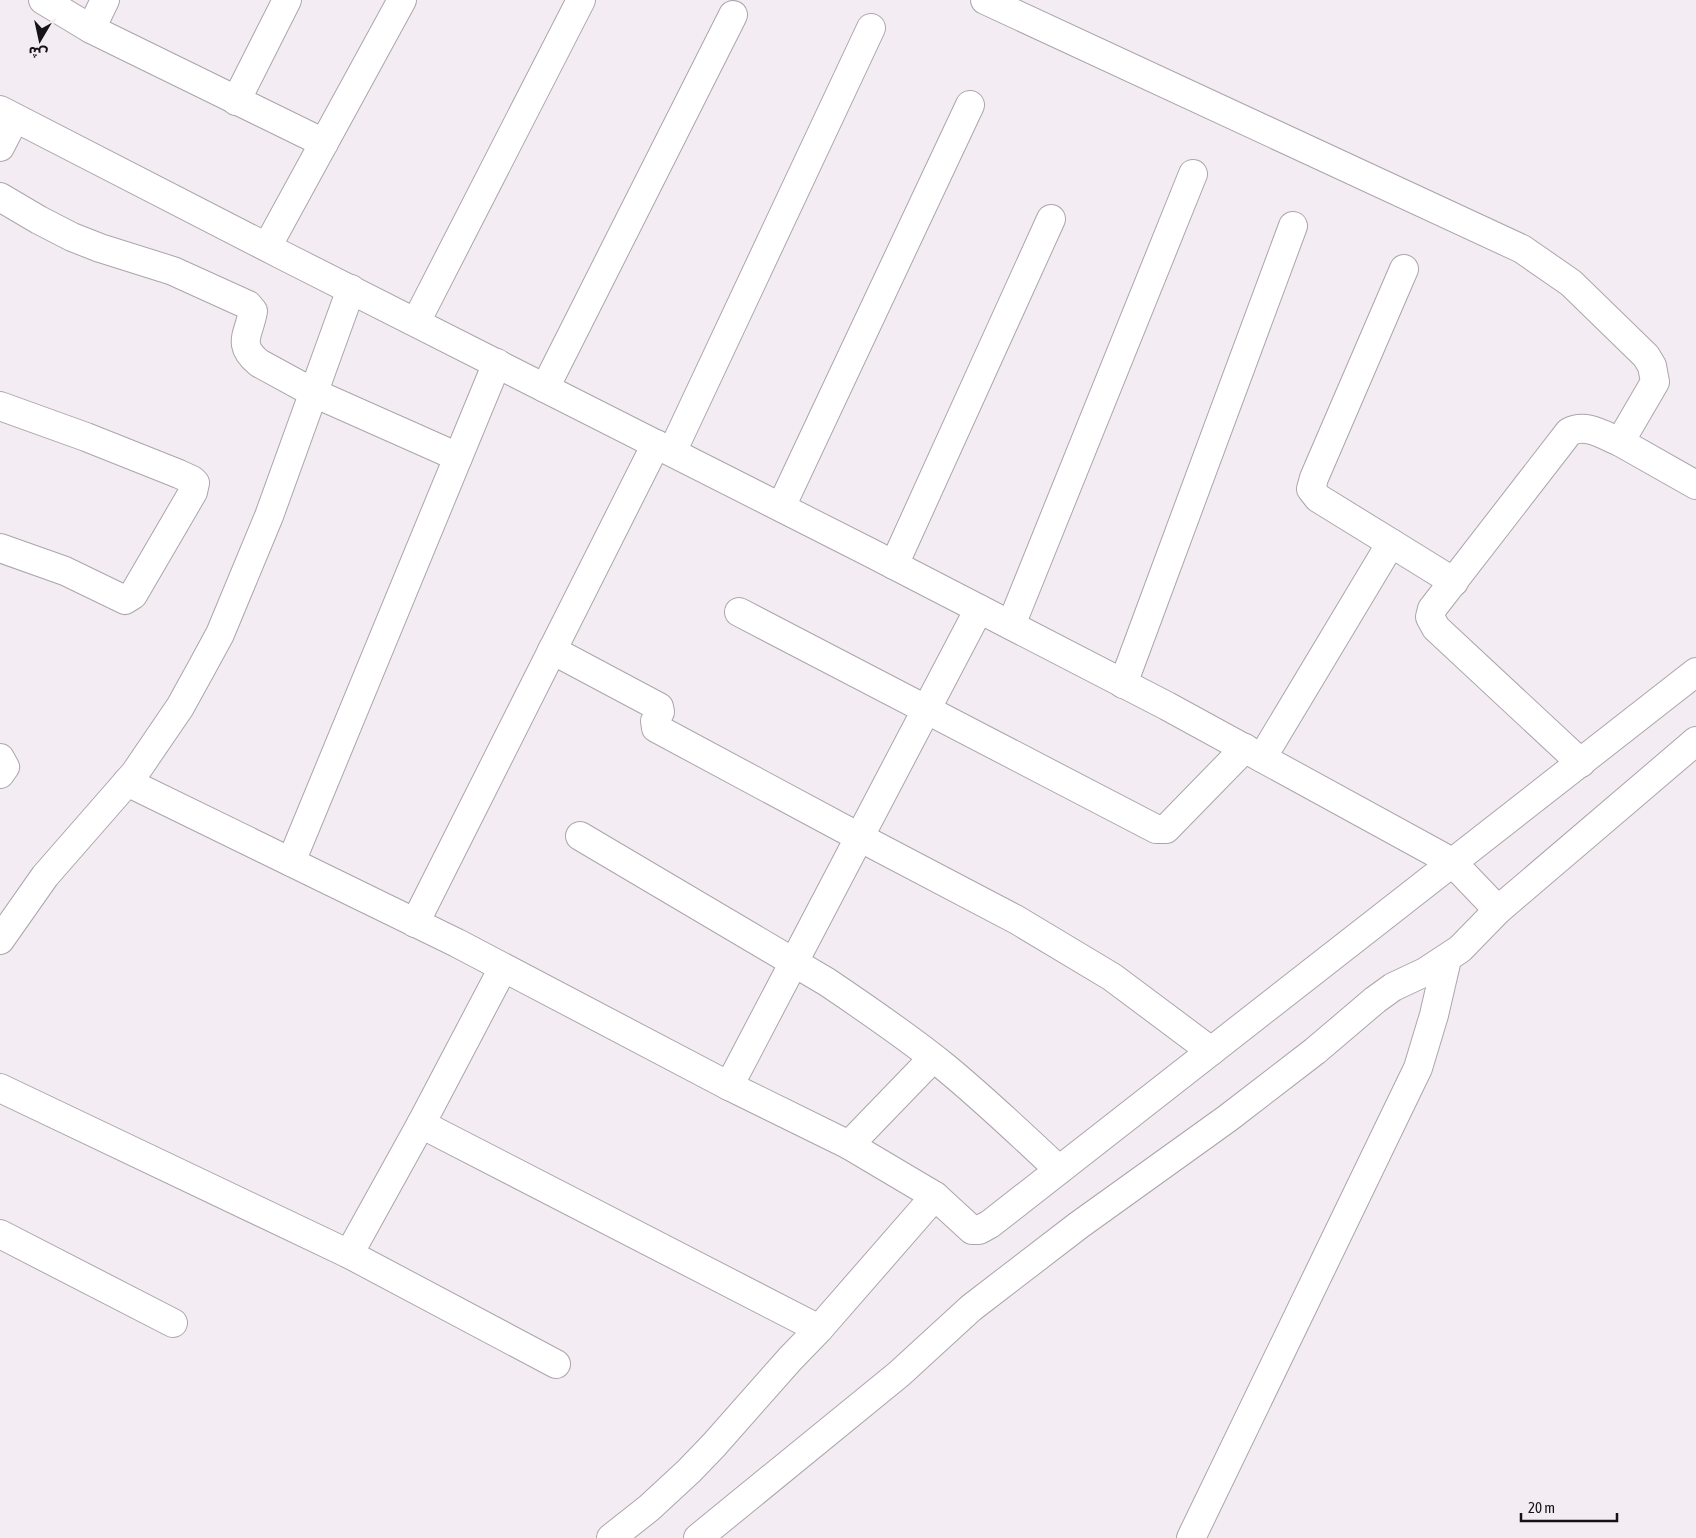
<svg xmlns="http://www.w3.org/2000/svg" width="1696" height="1538" font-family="'Asap Condensed','Noto Sans Arabic',sans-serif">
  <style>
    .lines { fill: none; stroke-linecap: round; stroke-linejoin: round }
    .minor-casing { stroke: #aca5ab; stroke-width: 30 }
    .minor { stroke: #fff; stroke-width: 28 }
  </style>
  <rect width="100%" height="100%" fill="#f3ecf2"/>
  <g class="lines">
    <!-- minor casing -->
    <g class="minor-casing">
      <g id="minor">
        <polyline points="43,0 91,29 324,143"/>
        <path d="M985,0L1522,249L1571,283L1646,356L1652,366L1655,382L1620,442C1603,435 1586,423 1569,432L1432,609L1430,617L1436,628L1581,763"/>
        <polyline points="91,29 105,0"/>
        <polyline points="236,101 287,0"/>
        <polyline points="0,110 282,255 869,552 1167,706 1452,862 1498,910"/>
        <polyline points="0,147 15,118"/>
        <path d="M0,197L39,220L72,237L100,248L173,271L248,305L253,311C249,335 236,344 259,363L314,393L458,457"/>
        <polyline points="267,247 402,0"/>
        <polyline points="416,322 581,0"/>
        <polyline points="545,388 733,15"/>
        <polyline points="0,406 86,437 179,474 192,480 195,483 193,492 133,595 125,600 65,571 0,548"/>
        <polyline points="1620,442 1696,485"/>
        <polyline points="672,452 871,28"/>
        <polyline points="781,507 970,105"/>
        <polyline points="1391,543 1318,498 1311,489 1314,478 1404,269"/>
        <polyline points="894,565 1051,219"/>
        <polyline points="739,612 1156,829 1166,829 1245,748"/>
        <polyline points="1011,625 1193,174"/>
        <polyline points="552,650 659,707 660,712 655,721 656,728 859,837 1017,920 1112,977 1211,1051"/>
        <polyline points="1123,684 1293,226"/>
        <polyline points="0,758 5,767 0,774"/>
        <polyline points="1262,758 1391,543 1454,582"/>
        <polyline points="127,782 457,943 729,1086 849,1145 935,1196"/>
        <path d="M580,836L827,982C867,1009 908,1037 945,1067C985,1100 1022,1135 1059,1170"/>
        <polyline points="291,862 497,363"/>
        <polyline points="415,923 656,444"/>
        <polyline points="0,940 45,876 135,773 180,707 201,669 220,634 269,516 351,289"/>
        <polyline points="503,968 421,1124 819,1329"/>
        <polyline points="729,1086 979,609"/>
        <polyline points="0,1088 349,1254 421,1124"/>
        <polyline points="849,1145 933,1058"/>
        <polyline points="0,1234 173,1323"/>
        <polyline points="349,1254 556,1364"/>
        <polyline points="611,1538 649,1508 689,1471 714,1445 790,1359 819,1329 935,1196 972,1230 979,1230 990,1224 1696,672"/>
        <polyline points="698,1538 899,1374 971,1308 1079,1225 1228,1118 1315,1051 1375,1000 1393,987 1425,972 1460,949 1498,910 1696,741"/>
        <polyline points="1191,1538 1418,1068 1434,1015 1447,959"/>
      </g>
    </g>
    <!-- minor -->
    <use href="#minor" class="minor"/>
  </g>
  <!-- north arrow -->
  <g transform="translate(40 40) rotate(189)" stroke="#f3ecf2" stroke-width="4" paint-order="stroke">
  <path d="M0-4L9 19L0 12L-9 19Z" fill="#151315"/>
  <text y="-8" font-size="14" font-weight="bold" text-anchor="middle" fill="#151315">ش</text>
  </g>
  <!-- scale -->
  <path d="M1521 1513v8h96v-8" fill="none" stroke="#151315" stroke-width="2.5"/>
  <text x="1528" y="1513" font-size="15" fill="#151315" stroke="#f3ecf2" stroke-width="4" paint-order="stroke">20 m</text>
</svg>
